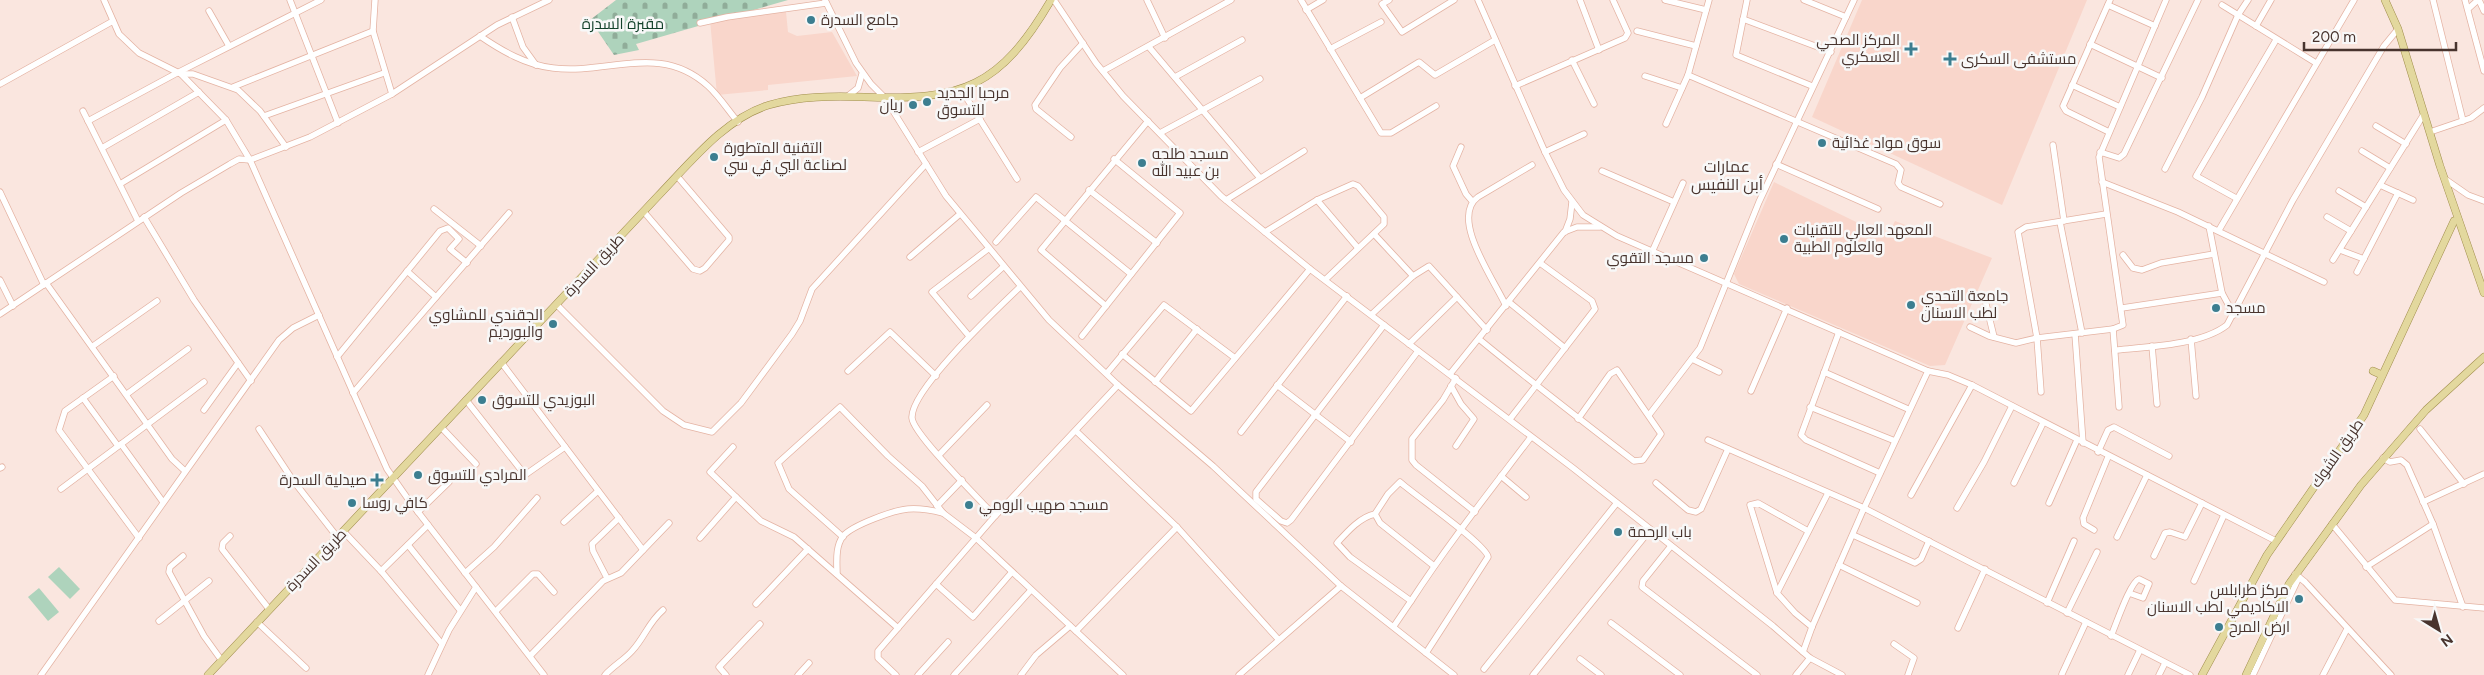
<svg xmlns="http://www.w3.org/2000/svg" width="2484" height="675" font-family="Figtree,Cairo,sans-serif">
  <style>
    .built { fill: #f9d6cb }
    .grass { fill: #aed3bc }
    .cemetery { fill: url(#cemetery-stones) }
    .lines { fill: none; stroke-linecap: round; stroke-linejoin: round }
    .minor-casing { stroke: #e4b3a3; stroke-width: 7 }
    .major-casing { stroke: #a18e4d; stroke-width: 8 }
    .minor { stroke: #fff; stroke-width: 5.5 }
    .major { stroke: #e3d89e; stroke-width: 7 }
    .poi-dot { fill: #3c7e90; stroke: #f8f8f8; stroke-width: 2 }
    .labels { text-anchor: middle; stroke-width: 5; stroke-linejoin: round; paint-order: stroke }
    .poi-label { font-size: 15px; fill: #48342e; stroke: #f8f8f8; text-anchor: start }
    .park-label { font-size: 15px; fill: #12412a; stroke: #f8f8f8 }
    .street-label { font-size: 15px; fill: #48342e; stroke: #f8f8f8 }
    .neighbourhood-label { font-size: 16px; fill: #48342e; stroke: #f8f8f8 }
  </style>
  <defs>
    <pattern id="cemetery-stones" width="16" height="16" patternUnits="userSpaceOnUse" patternTransform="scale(1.25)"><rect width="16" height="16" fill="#aed3bc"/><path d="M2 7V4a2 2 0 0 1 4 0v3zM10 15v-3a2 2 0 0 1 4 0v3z" fill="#90ac99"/></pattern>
  </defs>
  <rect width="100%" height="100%" fill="#fae6df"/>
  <!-- built -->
  <g class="built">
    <polygon points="1862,0 2087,0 2002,205 1812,117"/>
    <polygon points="786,12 788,32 797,36 832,32 857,76 768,85 768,90 717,95 710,20"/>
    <polygon points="1774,182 1887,237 1895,221 1992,258 1945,365 1930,366 1739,284 1734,274"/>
  </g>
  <!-- grass -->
  <g class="grass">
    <polygon points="59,567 80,589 70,599 48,577"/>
    <polygon points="39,588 59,612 48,621 28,597"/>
  </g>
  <!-- cemetery -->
  <polygon class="cemetery" points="616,0 788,0 636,44 639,50 614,55 590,20"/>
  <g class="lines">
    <!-- minor casing -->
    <g class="minor-casing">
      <g id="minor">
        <polyline points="104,0 119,34 139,53 181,74 193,74 238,90 260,111 286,147"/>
        <polyline points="290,0 338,123"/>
        <polyline points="825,0 856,63 871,84 885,98 946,196 1049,320 1118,385 1213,466 1341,586 1454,675"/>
        <polyline points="1054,0 1096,63 1123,96 1221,196 1310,269 1573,468 1773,626 1810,658 1842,675"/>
        <polyline points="1147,0 1165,38"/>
        <polyline points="1301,0 1381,133 1391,133 1436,106"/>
        <polyline points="1389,0 1382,4 1402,32 1454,0"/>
        <polyline points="1478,0 1545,152 1564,190 1583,215 1617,236 1928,371 1948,375 1972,385 2276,541"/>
        <polyline points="1580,0 1599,50"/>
        <polyline points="1665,0 1706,10"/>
        <polyline points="1747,0 1736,55 1812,86"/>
        <polyline points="1804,0 1846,17"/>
        <polyline points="2433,0 2463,121"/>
        <polyline points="2465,0 2484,71"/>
        <polyline points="2479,0 2484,11"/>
        <polyline points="2108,5 2155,26"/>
        <polyline points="2222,5 2316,63"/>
        <polyline points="2468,9 2478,0"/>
        <polyline points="1306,10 1323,0"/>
        <polyline points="209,11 229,46"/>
        <polyline points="512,17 523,47 536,65"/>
        <polyline points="1743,19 1831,52"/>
        <polyline points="700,23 727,17 826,3"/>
        <polyline points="2256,26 2271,0"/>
        <polyline points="1637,31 1696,46"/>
        <path d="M480,36C502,51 526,65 553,68C608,75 660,42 708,86C719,96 728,110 738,122"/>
        <polyline points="2090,44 2162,78"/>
        <polyline points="1149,47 1260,178"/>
        <polyline points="1330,49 1381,22"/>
        <polyline points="1572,60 1594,104"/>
        <polyline points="1103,71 1231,0"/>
        <polyline points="181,74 226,120 250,160 387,469 408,499 544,675"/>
        <polyline points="1688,75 1709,0"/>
        <polyline points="1645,76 1682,88"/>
        <polyline points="1175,77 1242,40"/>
        <polyline points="0,84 113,21"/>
        <polyline points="2072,85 2120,107"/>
        <polyline points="1515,86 1625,38 1628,33 1613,0"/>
        <polyline points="233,87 373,31"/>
        <polyline points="961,89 1017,179"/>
        <polyline points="392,94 497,25 549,0"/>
        <polyline points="848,96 858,88 862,74"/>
        <polyline points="1360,98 1419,62 1435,75 1495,40"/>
        <polyline points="83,111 138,221"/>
        <polyline points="264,116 384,73"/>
        <polyline points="88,121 177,73 321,0"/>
        <polyline points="1666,124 1688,75 1896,164 1901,170 1898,183 1901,187 1940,204"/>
        <polyline points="2376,126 2406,144"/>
        <polyline points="2109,132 2066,111 2063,106 2110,0"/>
        <polyline points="2430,132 2471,118 2484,108"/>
        <polyline points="1160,133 1260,79"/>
        <polyline points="1071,137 1036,109 1035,105 1060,68 1083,43"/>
        <polyline points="2053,145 2064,221"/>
        <polyline points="1461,147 1453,166 1466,194 1472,201"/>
        <polyline points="102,148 199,92"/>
        <polyline points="2362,151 2390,168"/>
        <polyline points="918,152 980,119"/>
        <polyline points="1545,152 1584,134"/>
        <polyline points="2100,152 2119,158 2124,154 2198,0"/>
        <polyline points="1776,164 1878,209"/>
        <polyline points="2165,169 2202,97 2238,15 2248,0"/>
        <polyline points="1602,171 1674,202"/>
        <polyline points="2445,179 2468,195 2484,201"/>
        <polyline points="2102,182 2178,212 2324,282"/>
        <polyline points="120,184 226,120"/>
        <polyline points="2380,185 2413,200"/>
        <polyline points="1089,190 1157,243"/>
        <polyline points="2339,191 2366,207"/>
        <polyline points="0,192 44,285"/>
        <polyline points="2236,198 2196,176 2276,40"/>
        <polyline points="1226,200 1304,151"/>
        <polyline points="1317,200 1358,248"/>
        <polyline points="434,209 481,246"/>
        <polyline points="644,212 693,269 700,271 705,268 729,240 729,237 677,176"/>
        <polyline points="144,217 194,300 251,381"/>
        <polyline points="2327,217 2351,231"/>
        <polyline points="2060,222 2082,333"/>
        <polyline points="2209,226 2222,293 2234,315"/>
        <polyline points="2219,230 2354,0"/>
        <polyline points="1265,232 1317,200 1353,184 1358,186 1384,217 1384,224 1326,279"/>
        <polyline points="1565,232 1570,219 1572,202"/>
        <polyline points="1374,234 1413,276"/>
        <polyline points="996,242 1036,197 1131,274"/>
        <polyline points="2340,250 2364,259"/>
        <polyline points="1652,252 1683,183"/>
        <polyline points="2123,255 2133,268 2142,270 2161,263 2214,254"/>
        <polyline points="910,257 960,214"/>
        <polyline points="2333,260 2424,114"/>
        <polyline points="407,271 436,297"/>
        <polyline points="2357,272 2398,193"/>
        <polyline points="0,280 13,306"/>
        <polyline points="46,283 172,459 185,471"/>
        <polyline points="971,296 1003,267"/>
        <polyline points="1509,302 1565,348"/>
        <polyline points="1986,304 1994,337"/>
        <polyline points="557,305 663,411 684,425 712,432 741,403 792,334 800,321 812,289 926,164"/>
        <polyline points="1106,306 1041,250 1148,121"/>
        <path d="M1506,306C1495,281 1449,218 1478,197L1532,165"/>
        <polyline points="2122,308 2222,293"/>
        <polyline points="0,314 181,193 230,164 239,159 250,160 310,137 392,94 373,31 375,0"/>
        <polyline points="1372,314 1413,276 1429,266 1487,330"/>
        <polyline points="1384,325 1256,492 1256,499 1281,521 1287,523 1291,520 1418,351"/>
        <polyline points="1970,327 1989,336 2016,343 2037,338 2113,329 2123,325 2099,157 2166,0"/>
        <polyline points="2113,329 2119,407"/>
        <polyline points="1839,332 1801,435 1806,440 1880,473"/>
        <polyline points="2075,334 2083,443"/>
        <polyline points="969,336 932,292 988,249"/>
        <polyline points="1082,336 1180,213 1114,159"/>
        <path d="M1479,339C1530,381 1582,421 1634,461L1643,460L1661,434L1617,370L1610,374L1578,419"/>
        <polyline points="2191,339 2196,396"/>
        <polyline points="1409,344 1457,297"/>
        <polyline points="93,346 157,301"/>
        <polyline points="2152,346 2157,404"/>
        <path d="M2115,350C2147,347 2202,345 2227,325L2293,200L2384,46L2398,29"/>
        <polyline points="1122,354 1191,411 1310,269"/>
        <polyline points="337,357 440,231 448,228 459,239 450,249 467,263"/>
        <polyline points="1692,359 1719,372"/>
        <polyline points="501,362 643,550"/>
        <polyline points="848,371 890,332 936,376"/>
        <polyline points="1824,372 1908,409"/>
        <polyline points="1107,373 1164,305 1235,358"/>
        <polyline points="1450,374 1564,232 1577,227 1600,227"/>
        <polyline points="114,376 65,411 59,430 139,538"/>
        <polyline points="1456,378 1443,400 1412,439 1412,460 1416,465 1475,512"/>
        <polyline points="1155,382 1197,329"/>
        <polyline points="1277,385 1351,442"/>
        <polyline points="1451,386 1461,404 1474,419 1456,446"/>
        <polyline points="1751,391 1787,308"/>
        <polyline points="2041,392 2037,338 2018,232 2026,227 2106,214"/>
        <polyline points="353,393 509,213"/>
        <polyline points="127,394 188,349"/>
        <polyline points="83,398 118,446"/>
        <polyline points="466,400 525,475 565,447"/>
        <polyline points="1810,407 1895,441"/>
        <polyline points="204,410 238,363"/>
        <polyline points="1649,415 1700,348 1759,202 1854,0"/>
        <polyline points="1510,419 1595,309 1592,301 1540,263"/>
        <polyline points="441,427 476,464"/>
        <polyline points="259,429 292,479 338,538"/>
        <polyline points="2420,429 2464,484"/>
        <polyline points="1076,431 1177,527 1278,639"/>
        <polyline points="1241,432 1347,296"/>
        <polyline points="1708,440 1864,508 2190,675"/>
        <polyline points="121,444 163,502"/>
        <polyline points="733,447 710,472 761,521 794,537 898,628"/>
        <polyline points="2098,452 2108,430 2114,427 2169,456"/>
        <polyline points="939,455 987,405"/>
        <polyline points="2383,458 2390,462 2401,460 2407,465 2433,524 2463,607"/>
        <polyline points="0,468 2,467"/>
        <polyline points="1501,476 1526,497"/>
        <polyline points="1656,483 1688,510 1696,512 1701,509 1728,449"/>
        <polyline points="2014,483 2043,423"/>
        <polyline points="61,489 204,382"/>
        <polyline points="1911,495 1972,385"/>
        <polyline points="2423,502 2484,474"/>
        <polyline points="2049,503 2077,440"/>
        <polyline points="937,506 962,480"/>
        <polyline points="1957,508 1984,462 2012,406"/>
        <polyline points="418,512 449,482"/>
        <polyline points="1375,514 1380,523 1434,566"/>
        <path d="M995,516C980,500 913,434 912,418C910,390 998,308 1020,287"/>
        <polyline points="564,522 598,491"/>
        <polyline points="2332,524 2395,600 2484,608"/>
        <polyline points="2094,530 2084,524 2083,518 2108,457"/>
        <polyline points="1808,531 1758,503 1750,505 1777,593 1795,613 1812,627"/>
        <polyline points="344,532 381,571 442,644"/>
        <polyline points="1853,535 1915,563 1921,559 1929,541"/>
        <polyline points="230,536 223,543 222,549 269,609"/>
        <polyline points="843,537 789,489 778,463 840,407 888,456 922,486 943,513 976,538 1123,675"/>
        <polyline points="2117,537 2147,475"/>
        <polyline points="700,538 736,497"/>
        <polyline points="408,545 460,610"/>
        <polyline points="1671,546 1643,581 1642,587 1757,675"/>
        <polyline points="183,556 170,567 169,572 204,636 222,661"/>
        <polyline points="2154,556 2165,533 2170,532 2185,537 2202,503"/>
        <polyline points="1839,565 1917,603"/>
        <polyline points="2366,567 2433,524"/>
        <polyline points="381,571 428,525"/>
        <polyline points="465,573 494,547 537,498"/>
        <path d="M837,574C837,562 835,547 843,536C853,525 894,510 908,509C920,508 931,510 943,513"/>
        <polyline points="2295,574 2305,582 2391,675"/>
        <polyline points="607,578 593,551 592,544 619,518"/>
        <polyline points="2194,581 2224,515"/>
        <polyline points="936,584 973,617 1012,572"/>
        <polyline points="1777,593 1828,493"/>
        <polyline points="2047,603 2074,541"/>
        <polyline points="756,604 808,549"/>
        <polyline points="496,611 533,574 538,574 554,592"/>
        <polyline points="2067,613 2097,552"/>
        <polyline points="159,621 209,581"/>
        <polyline points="257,622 306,668"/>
        <polyline points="1611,623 1680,675"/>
        <polyline points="1394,626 1411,601"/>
        <polyline points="1958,628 1985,569"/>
        <polyline points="1076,631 1177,527"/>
        <path d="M2111,636C2116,625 2130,582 2139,579L2149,584L2143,598L2129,593"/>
        <polyline points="1894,644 1914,658 1908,675"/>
        <polyline points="1803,652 1812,627 1864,508 1928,371"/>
        <path d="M1426,653L1488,557C1487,545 1413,494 1400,482L1388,494L1375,514C1360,517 1347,532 1337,543L1350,557L1411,601C1448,544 1490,491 1531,437"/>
        <polyline points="530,656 603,581 621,573 669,523"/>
        <polyline points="1580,659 1601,675"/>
        <polyline points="1484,669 1616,504"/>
        <polyline points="2062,674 2086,622"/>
        <polyline points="41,675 279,340 293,328 319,315"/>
        <polyline points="428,675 449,630 476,587"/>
        <path d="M605,675C613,666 624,660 632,651C645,637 648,623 663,610"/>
        <polyline points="726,675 719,667 760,624"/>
        <polyline points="798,675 809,663"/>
        <polyline points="896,675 878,658 878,651 995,516 1118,385"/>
        <polyline points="918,675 948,642"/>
        <polyline points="954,675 1031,590"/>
        <polyline points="1021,675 1036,655 1070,626"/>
        <polyline points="1239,675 1341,586"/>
        <polyline points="1533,675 1650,530"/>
        <polyline points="1796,675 1810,658"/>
        <polyline points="2128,675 2140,650"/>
        <polyline points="2159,675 2165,663"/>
        <polyline points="2253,675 2299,577"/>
        <polyline points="2323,675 2347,629"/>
      </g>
    </g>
    <!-- major casing -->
    <g class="major-casing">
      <g id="major">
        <polyline points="2385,0 2398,29 2440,166 2484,293"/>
        <polyline points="2373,371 2382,375"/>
        <path d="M208,675L658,196C689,164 725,118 769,105C800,96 832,96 864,97C963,101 1000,87 1051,0"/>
        <polyline points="2202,675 2267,555 2364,415 2454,221"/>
        <polyline points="2246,675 2289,584 2361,485 2426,410 2484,357"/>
      </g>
    </g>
    <!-- minor -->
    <use href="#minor" class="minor"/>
    <!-- major -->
    <use href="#major" class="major"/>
  </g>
  <!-- markers -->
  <g class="poi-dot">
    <circle cx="811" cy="20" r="5"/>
    <path d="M1908.5 41.5h5v5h5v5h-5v5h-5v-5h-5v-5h5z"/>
    <path d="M1947.5 51.5h5v5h5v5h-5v5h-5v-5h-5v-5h5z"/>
    <circle cx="927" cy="102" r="5"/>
    <circle cx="913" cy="105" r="5"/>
    <circle cx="1822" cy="143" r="5"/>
    <circle cx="714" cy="157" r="5"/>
    <circle cx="1142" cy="163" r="5"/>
    <circle cx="1784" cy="239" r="5"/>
    <circle cx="1704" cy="258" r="5"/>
    <circle cx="1911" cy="305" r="5"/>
    <circle cx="2216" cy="308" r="5"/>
    <circle cx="553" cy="324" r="5"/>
    <circle cx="482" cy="400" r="5"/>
    <circle cx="418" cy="475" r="5"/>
    <path d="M374.5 472.5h5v5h5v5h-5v5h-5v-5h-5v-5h5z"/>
    <circle cx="352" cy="503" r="5"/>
    <circle cx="969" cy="505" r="5"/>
    <circle cx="1618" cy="532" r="5"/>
    <circle cx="2299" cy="599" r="5"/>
    <circle cx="2219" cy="627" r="5"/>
  </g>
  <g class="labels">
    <!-- poi labels -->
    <g class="poi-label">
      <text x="821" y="25">جامع السدرة</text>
      <text x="1900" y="45" text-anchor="end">المركز الصحي<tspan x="1900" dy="17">العسكري</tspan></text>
      <text x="1961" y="64">مستشفى السكرى</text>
      <text x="937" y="98">مرحبا الجديد<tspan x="937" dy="17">للتسوق</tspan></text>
      <text x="903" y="110" text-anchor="end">ريان</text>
      <text x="1832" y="148">سوق مواد غذائية</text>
      <text x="724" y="153">التقنية المتطورة<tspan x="724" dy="17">لصناعة البي في سي</tspan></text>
      <text x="1152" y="159">مسجد طلحه<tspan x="1152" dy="17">بن عبيد الله</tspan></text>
      <text x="1794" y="235">المعهد العالي للتقنيات<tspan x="1794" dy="17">والعلوم الطبية</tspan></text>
      <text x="1694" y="263" text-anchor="end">مسجد التقوي</text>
      <text x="1921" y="301">جامعة التحدي<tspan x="1921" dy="17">لطب الاسنان</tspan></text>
      <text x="2226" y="313">مسجد</text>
      <text x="543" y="320" text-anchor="end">الجقندي للمشاوي<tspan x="543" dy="17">والبورديم</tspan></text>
      <text x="492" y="405">البوزيدي للتسوق</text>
      <text x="428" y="480">المرادي للتسوق</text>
      <text x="367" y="485" text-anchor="end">صيدلية السدرة</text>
      <text x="362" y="508">كافي روسا</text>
      <text x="979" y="510">مسجد صهيب الرومي</text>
      <text x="1628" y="537">باب الرحمة</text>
      <text x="2289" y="595" text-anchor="end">مركز طرابلس<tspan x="2289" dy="17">الاكاديمي لطب الاسنان</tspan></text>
      <text x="2229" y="632">ارض المرح</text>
    </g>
    <!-- park labels -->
    <g class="park-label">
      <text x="623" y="29">مقبرة السدرة</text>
    </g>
    <!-- street labels -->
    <g class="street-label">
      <text transform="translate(594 265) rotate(-47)" y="5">طريق السدرة</text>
      <text transform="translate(2337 453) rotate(-55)" y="5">طريق الشوك</text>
      <text transform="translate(316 560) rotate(-46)" y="5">طريق السدرة</text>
    </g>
    <!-- neighbourhood labels -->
    <g class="neighbourhood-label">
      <text x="1727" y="172">عمارات<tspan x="1727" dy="18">أبن النفيس</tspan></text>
    </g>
  </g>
  <!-- north arrow -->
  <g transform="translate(2439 630) rotate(143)" stroke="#f8f8f8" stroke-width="4" paint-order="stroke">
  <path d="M0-4L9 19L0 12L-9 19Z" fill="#48342e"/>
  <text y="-8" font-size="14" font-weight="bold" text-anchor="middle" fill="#48342e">N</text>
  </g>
  <!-- scale -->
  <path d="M2304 42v8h152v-8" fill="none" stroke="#48342e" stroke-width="2.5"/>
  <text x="2312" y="42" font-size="15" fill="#48342e" stroke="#f8f8f8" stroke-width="4" paint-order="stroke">200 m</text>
</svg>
